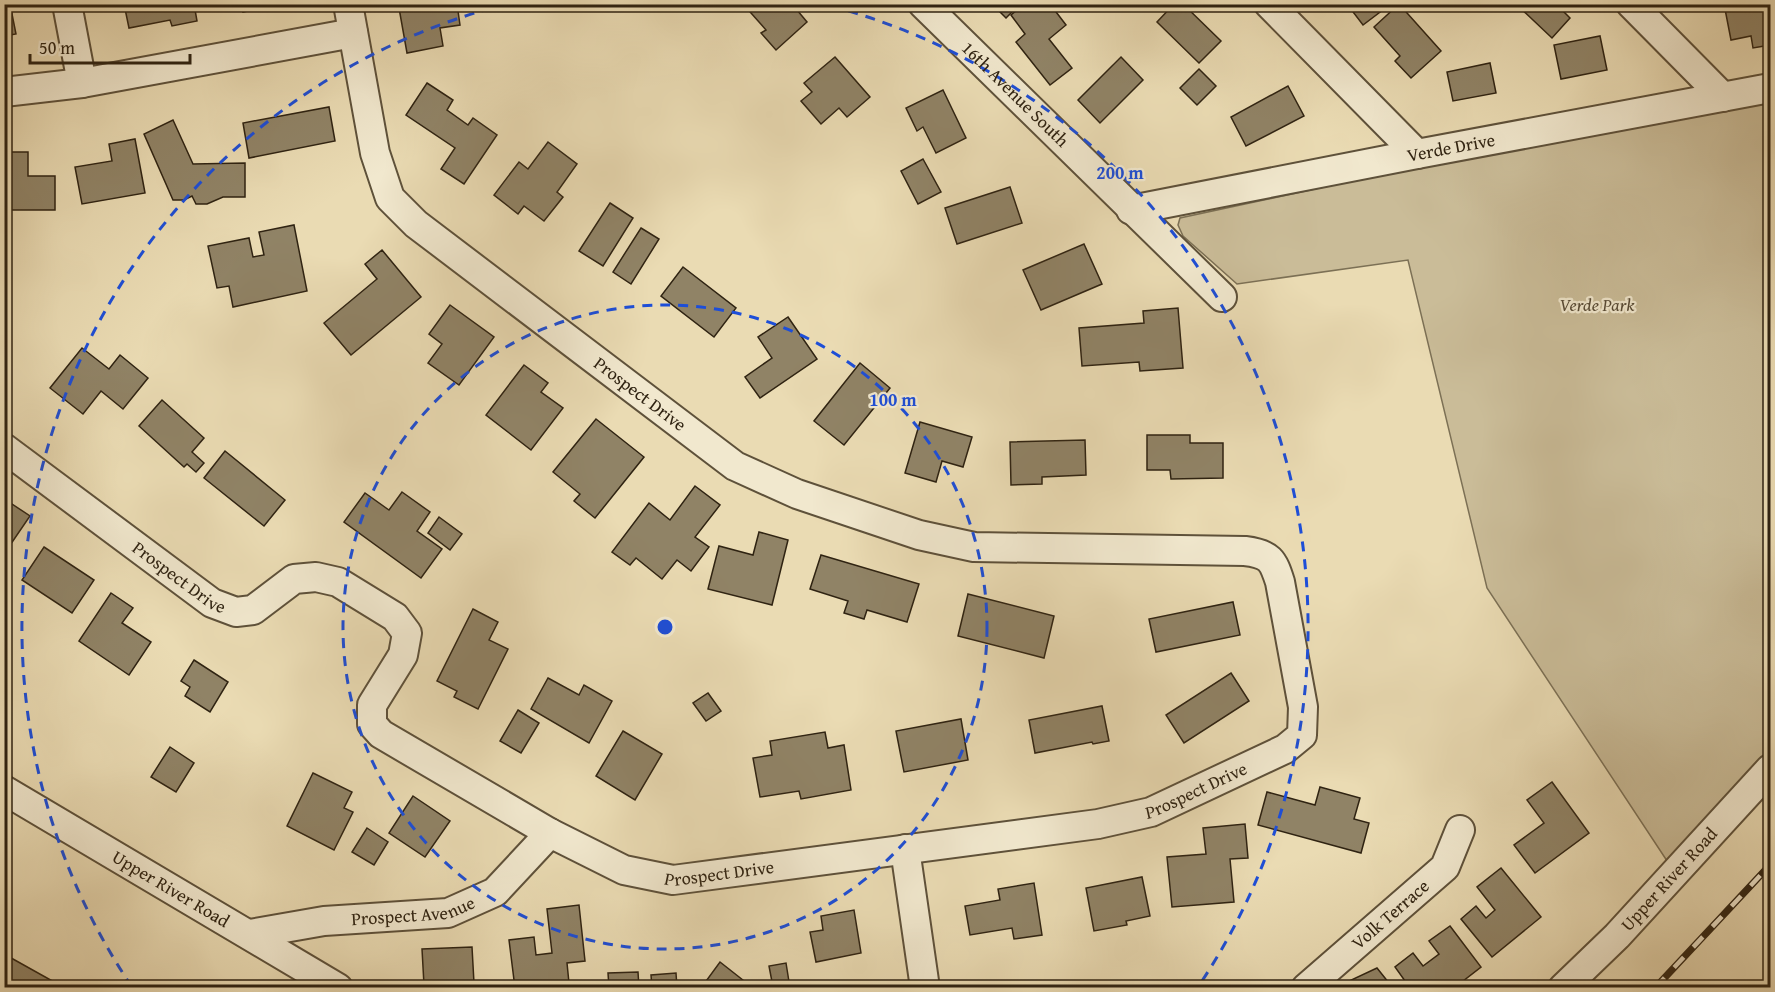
<svg xmlns="http://www.w3.org/2000/svg" width="1775" height="992" font-family="'Gentium Book Plus',serif">
  <style>
    .green { fill: #cabc98; stroke: #7c7055; stroke-width: 1.5 }
    .building { fill: #908366; stroke: #2f2312; stroke-width: 1.5 }
    .lines { fill: none; stroke-linecap: round; stroke-linejoin: round }
    .minor-casing { stroke: #5e513a; stroke-width: 32 }
    .minor { stroke: #f1e8ce; stroke-width: 28 }
    .rail-casing { stroke: #2f2312; stroke-width: 7 }
    .rail { stroke: #f1e8ce; stroke-width: 4.5; stroke-dasharray: 14; stroke-linecap: butt }
    .ring { fill: none; stroke: #1d4ed8; stroke-width: 3; stroke-dasharray: 10 8 }
    .labels { text-anchor: middle; stroke-width: 4.5; stroke-linejoin: round; paint-order: stroke }
    .street-label { font-size: 18px; fill: #2f2312; stroke: #f1e8ce }
    .park-label { font-size: 18px; font-style: italic; fill: #564934; stroke: #f1e8ce }
    .centre { fill: #1d4ed8; stroke: #f1e8ce; stroke-width: 3 }
    .ring-label { font-size: 18px; text-anchor: middle; font-weight: bold; fill: #1d4ed8; stroke: #f1e8ce; stroke-width: 4.5; stroke-linejoin: round; paint-order: stroke }
  </style>
  <rect width="100%" height="100%" fill="#eadbb3"/>
  <filter id="stains"><feTurbulence type="fractalNoise" baseFrequency=".00333" numOctaves="4"/><feColorMatrix values="0 0 0 0 .2 0 0 0 0 .09 0 0 0 0 .02 0 0 0 .5 -.17"/></filter>
  <radialGradient id="worn" r=".72"><stop offset=".6" stop-color="#630" stop-opacity="0"/><stop offset="1" stop-color="#630" stop-opacity=".3"/></radialGradient>
  <!-- green -->
  <polygon class="green" points="1770,91 1770,769 1675,873 1487,588 1408,260 1237,284 1183,236 1178,225 1180,218"/>
  <!-- building -->
  <g class="building">
    <polygon points="4,4 10,4 16,34 4,36"/>
    <polygon points="124,4 194,4 197,21 172,26 170,20 129,28"/>
    <polygon points="242,4 281,4 243,12"/>
    <polygon points="409,4 457,4 460,25 440,28 443,46 407,53 399,8 410,6"/>
    <polygon points="743,4 792,4 807,22 776,50 761,33 766,30"/>
    <polygon points="992,4 1020,4 1006,18"/>
    <polygon points="1024,4 1050,4 1066,25 1049,39 1072,68 1050,85 1016,42 1025,34 1011,15"/>
    <polygon points="1174,4 1183,4 1221,41 1199,63 1157,22"/>
    <polygon points="1347,4 1387,4 1388,6 1363,25"/>
    <polygon points="1399,4 1441,51 1411,78 1395,61 1400,56 1374,27"/>
    <polygon points="1516,4 1556,4 1570,18 1552,38"/>
    <polygon points="1749,4 1770,4 1770,45 1753,48 1751,36 1731,40 1725,9"/>
    <polygon points="1600,36 1607,70 1561,79 1554,45"/>
    <polygon points="835,57 870,97 847,117 839,108 821,124 801,101 812,92 804,83"/>
    <polygon points="1121,57 1143,80 1100,123 1078,100"/>
    <polygon points="1490,63 1496,93 1453,101 1447,72"/>
    <polygon points="1199,69 1216,86 1197,105 1180,88"/>
    <polygon points="427,83 453,100 447,110 468,125 473,118 497,135 464,184 441,169 455,148 406,115"/>
    <polygon points="1288,86 1304,116 1246,146 1231,117"/>
    <polygon points="943,90 966,138 936,153 923,127 917,131 906,108"/>
    <polygon points="329,107 335,141 249,158 243,123"/>
    <polygon points="173,120 193,164 245,163 245,197 223,197 207,204 196,204 192,196 184,200 173,200 144,134"/>
    <polygon points="135,139 145,193 82,204 75,167 112,161 109,144"/>
    <polygon points="548,142 577,164 557,192 563,197 544,221 524,206 518,214 494,195 519,162 528,169"/>
    <polygon points="4,152 28,152 28,176 55,176 55,210 4,210"/>
    <polygon points="923,159 941,192 918,204 901,171"/>
    <polygon points="1010,187 1022,223 957,244 945,208"/>
    <polygon points="610,203 633,218 603,266 579,251"/>
    <polygon points="294,225 307,291 233,307 229,286 217,288 208,246 249,238 253,257 264,255 259,232"/>
    <polygon points="641,228 659,239 631,284 613,272"/>
    <polygon points="1084,244 1102,284 1041,310 1023,270"/>
    <polygon points="382,250 421,297 351,355 324,323 377,279 365,264"/>
    <polygon points="683,267 736,308 714,337 661,296"/>
    <polygon points="450,305 494,337 459,385 428,363 442,344 429,334"/>
    <polygon points="1178,308 1183,368 1140,371 1139,362 1082,366 1079,328 1144,323 1143,311"/>
    <polygon points="788,317 817,359 760,398 745,377 772,358 758,337"/>
    <polygon points="82,348 109,369 120,355 148,378 123,409 101,391 83,414 50,388"/>
    <polygon points="860,363 890,388 844,445 814,421"/>
    <polygon points="524,365 548,383 541,392 563,408 531,450 486,415"/>
    <polygon points="162,400 204,438 192,452 204,463 196,472 187,464 184,467 139,426"/>
    <polygon points="596,419 644,457 595,518 574,501 580,494 553,472"/>
    <polygon points="920,422 972,437 963,467 942,461 936,482 905,473"/>
    <polygon points="1147,435 1190,435 1190,443 1223,443 1223,478 1171,479 1170,470 1147,470"/>
    <polygon points="1085,440 1086,475 1042,477 1042,484 1011,485 1010,442"/>
    <polygon points="225,451 285,500 264,526 204,478"/>
    <polygon points="695,486 720,505 695,537 709,547 691,571 677,560 662,579 636,558 630,565 612,552 649,503 670,520"/>
    <polygon points="402,492 430,512 417,531 442,549 421,578 344,522 365,493 389,510"/>
    <polygon points="6,500 30,516 4,554 4,503"/>
    <polygon points="439,517 462,534 450,550 428,533"/>
    <polygon points="759,532 788,540 772,605 708,589 719,546 753,555"/>
    <polygon points="44,547 94,580 72,613 22,580"/>
    <polygon points="821,555 919,584 907,622 867,610 864,619 844,613 848,601 810,589"/>
    <polygon points="111,593 133,608 122,623 151,642 129,675 79,641"/>
    <polygon points="968,594 1054,616 1044,658 958,636"/>
    <polygon points="1233,602 1240,635 1156,652 1149,619"/>
    <polygon points="473,609 498,622 489,640 508,649 478,709 454,697 457,691 437,681"/>
    <polygon points="194,660 228,682 210,712 185,696 190,687 181,681"/>
    <polygon points="1231,673 1249,701 1184,743 1166,715"/>
    <polygon points="548,678 579,695 584,685 612,701 589,743 531,709"/>
    <polygon points="708,693 721,711 706,721 693,703"/>
    <polygon points="1102,706 1109,741 1093,744 1092,742 1035,753 1029,720"/>
    <polygon points="518,710 539,723 521,753 500,741"/>
    <polygon points="961,719 968,760 904,772 896,731"/>
    <polygon points="623,731 662,754 635,800 596,776"/>
    <polygon points="825,732 828,748 844,745 851,790 801,799 799,791 760,797 753,758 772,755 770,741"/>
    <polygon points="170,747 194,763 176,792 151,777"/>
    <polygon points="313,773 352,792 344,808 353,812 334,850 287,826"/>
    <polygon points="1552,782 1589,833 1535,873 1514,845 1544,823 1527,800"/>
    <polygon points="1320,787 1360,798 1354,819 1369,823 1361,853 1258,825 1267,792 1315,805"/>
    <polygon points="413,796 450,821 425,857 389,833"/>
    <polygon points="1245,824 1248,858 1230,859 1234,902 1172,907 1167,857 1206,854 1203,828"/>
    <polygon points="367,828 388,842 374,865 352,852"/>
    <polygon points="1501,868 1541,917 1492,957 1461,919 1476,906 1486,918 1495,910 1477,887"/>
    <polygon points="1142,877 1150,916 1126,921 1127,925 1094,931 1086,888"/>
    <polygon points="1034,883 1042,935 1014,939 1012,928 970,935 965,906 1000,900 998,889"/>
    <polygon points="579,905 585,961 567,963 569,983 515,988 509,940 534,937 536,955 552,953 547,909"/>
    <polygon points="854,910 861,953 816,962 810,932 823,930 821,916"/>
    <polygon points="1450,926 1481,967 1454,988 1410,988 1395,967 1413,953 1423,966 1439,954 1429,941"/>
    <polygon points="472,947 474,983 424,985 422,949"/>
    <polygon points="4,954 65,988 4,988"/>
    <polygon points="720,962 753,988 701,988"/>
    <polygon points="786,963 790,988 769,988 773,987 769,966"/>
    <polygon points="1377,968 1393,988 1352,988 1349,981"/>
    <polygon points="638,972 639,988 609,988 608,973"/>
    <polygon points="676,973 677,988 652,988 651,975"/>
  </g>
  <g class="lines">
    <!-- minor casing -->
    <g class="minor-casing">
      <g id="minor">
        <polyline points="67,4 82,83"/>
        <path id="s1" d="M923,4L1222,297"/>
        <polyline points="1269,4 1417,154"/>
        <polyline points="1631,4 1723,97"/>
        <polyline points="4,92 82,83 353,33"/>
        <path id="s2" d="M1131,210L1417,154L1770,88"/>
        <path id="s3" d="M4,448L212,603L236,612L253,610L294,579L316,577L338,582L395,617L407,633L403,655L372,705V724L381,734L550,833L624,870L673,880L1098,824L1151,812L1285,749L1302,735L1303,707L1280,582C1273,560 1270,554 1245,551L974,547L919,535L797,494L735,466L416,224L390,198L375,153L348,4"/>
        <path id="s4" d="M4,790L338,988"/>
        <polyline points="905,849 925,988"/>
        <path id="s5" d="M250,934L324,921L448,913L495,892L550,833"/>
        <path id="s6" d="M1306,988L1445,867L1460,830"/>
        <path id="s7" d="M1563,988L1617,936L1770,769"/>
      </g>
    </g>
    <!-- minor -->
    <use href="#minor" class="minor"/>
    <!-- rail casing -->
    <g class="rail-casing">
      <polyline id="rail" points="1655,988 1770,865"/>
    </g>
    <!-- rail -->
    <use href="#rail" class="rail"/>
  </g>
  <!-- distance rings -->
  <g class="ring">
    <circle cx="665" cy="627" r="322"/>
    <path d="M132 987A643 643 0 0 1 499 6M831 6A643 643 0 0 1 1198 987"/>
  </g>
  <g class="labels">
    <!-- street labels -->
    <g class="street-label">
      <text dy="6" stroke="none"><textPath href="#s1" startOffset="129">16th Avenue South</textPath></text>
      <text dy="6" stroke="none"><textPath href="#s2" startOffset="326">Verde Drive</textPath></text>
      <text transform="translate(640 394) rotate(37)" y="6">Prospect Drive</text>
      <text dy="6" stroke="none"><textPath href="#s3" startOffset="218">Prospect Drive</textPath></text>
      <text dy="6" stroke="none"><textPath href="#s3" startOffset="1460">Prospect Drive</textPath></text>
      <text dy="6" stroke="none"><textPath href="#s3" startOffset="974">Prospect Drive</textPath></text>
      <text dy="6" stroke="none"><textPath href="#s7" startOffset="152">Upper River Road</textPath></text>
      <text dy="6" stroke="none"><textPath href="#s4" startOffset="194">Upper River Road</textPath></text>
      <text dy="6" stroke="none"><textPath href="#s5" startOffset="165">Prospect Avenue</textPath></text>
      <text dy="6" stroke="none"><textPath href="#s6" startOffset="112">Volk Terrace</textPath></text>
    </g>
    <!-- park labels -->
    <g class="park-label">
      <text x="1597" y="311">Verde Park</text>
    </g>
  </g>
  <circle cx="665" cy="627" r="9" class="centre"/>
  <g class="ring-label">
    <text x="1120" y="179">200 m</text>
    <text x="893" y="406">100 m</text>
  </g>
  <!-- margin -->
  <rect width="1775" height="992" fill="none" stroke="#eadbb3" stroke-width="24"/>
  <rect x="6" y="6" width="1763" height="980" fill="none" stroke="#2f2312" stroke-width="3"/>
  <rect x="12" y="12" width="1751" height="968" fill="none" stroke="#2f2312" stroke-width="1.5"/>
  <!-- scale -->
  <path d="M30 54v9h160v-9" fill="none" stroke="#2f2312" stroke-width="3"/>
  <text x="39" y="54" font-size="18" fill="#2f2312" stroke="#f1e8ce" stroke-width="4.5" paint-order="stroke">50 m</text>
  <rect width="100%" height="100%" filter="url(#stains)"/>
  <rect width="100%" height="100%" fill="url(#worn)"/>
</svg>
